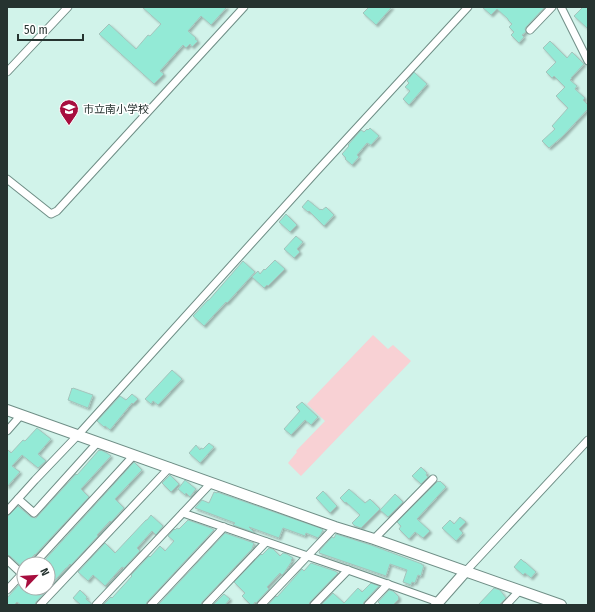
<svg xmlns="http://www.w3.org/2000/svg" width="595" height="612" font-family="'Fira Sans Condensed','Noto Sans JP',sans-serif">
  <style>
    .green { fill: #f8d1d4 }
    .building { fill: #93ead6; stroke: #a4c4bc; filter: url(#shadow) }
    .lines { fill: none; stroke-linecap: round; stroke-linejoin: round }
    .street-casing { stroke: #6f8e86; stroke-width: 9 }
    .secondary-casing { stroke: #6f8e86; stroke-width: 12 }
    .street { stroke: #fff; stroke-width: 7 }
    .secondary { stroke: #fff; stroke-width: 10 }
    .labels { text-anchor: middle; stroke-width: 3; stroke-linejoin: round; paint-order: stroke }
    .poi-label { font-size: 11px; fill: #263330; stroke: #fff; text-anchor: start }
  </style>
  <defs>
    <filter id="shadow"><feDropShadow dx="2" dy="2" stdDeviation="1" flood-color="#0004"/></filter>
  </defs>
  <rect width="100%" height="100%" fill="#d1f3ea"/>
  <!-- green -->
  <polygon class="green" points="373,335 388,349 393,345 411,361 301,476 288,463 297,452 296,451 325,421 307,404"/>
  <!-- building -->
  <g class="building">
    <polygon points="142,7 227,7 211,25 201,16 188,31 196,38 195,39 198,41 192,47 190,44 186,48 183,45 160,71 164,74 154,84 99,34 109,24 136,49 148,35 150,36 161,24"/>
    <polygon points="369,7 392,7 376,25 363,13"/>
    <polygon points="482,7 545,7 526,27 525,29 526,32 522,35 524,37 519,43 511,35 514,32 509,27 512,24 508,20 508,19 497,9 491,15"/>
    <polygon points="583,7 588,7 588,29 574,16"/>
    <polygon points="550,41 567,58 572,52 584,64 571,78 572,78 570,80 577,86 575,89 585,98 583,100 588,105 588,109 563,136 549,148 542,141 555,129 552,126 568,108 556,96 565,87 554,76 552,78 546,72 556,62 543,48"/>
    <polygon points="414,72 427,84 409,105 403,99 410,91 405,87 409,83 407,81"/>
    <polygon points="370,128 379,136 371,145 367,143 357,155 359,157 352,165 345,159 346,158 342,154 349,146 348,145 361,130 364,132 367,129 368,130"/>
    <polygon points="308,200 320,210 321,209 322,210 326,207 334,215 324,226 309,211 308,212 302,207"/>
    <polygon points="286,214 297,225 290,232 279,222"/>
    <polygon points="296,236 303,242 297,249 300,252 294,258 284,249"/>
    <polygon points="275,260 285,269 268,286 267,285 264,288 252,277 258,271 260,274 264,269 265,270"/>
    <polygon points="243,261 255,272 227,303 226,302 213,316 204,326 193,316 208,300 209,300"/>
    <polygon points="172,370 182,379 158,405 153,401 151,404 145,399"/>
    <polygon points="72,388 72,389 73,388 93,395 88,408 68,400"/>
    <polygon points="132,394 138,399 133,404 132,403 110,430 105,426 104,427 97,421 120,396 126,400"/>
    <polygon points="302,402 318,417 311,425 305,420 291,435 284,429 300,411 296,407"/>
    <polygon points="37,428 51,439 38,454 46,461 38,468 22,455 12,466 20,472 7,487 7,449 11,453 23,440 25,441"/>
    <polygon points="209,443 214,447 200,463 189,453 196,445 200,450 201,448 203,449"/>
    <polygon points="99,450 100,451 101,450 107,453 111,456 81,489 89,497 35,555 35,554 26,564 24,564 24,568 23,568 10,556 7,555 7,517 18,506 31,517 36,518 76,474 77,475"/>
    <polygon points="134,462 142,470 115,499 124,508 111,522 110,521 97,535 98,536 71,565 70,564 67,568 66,568 48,588 48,564 45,564 43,562"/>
    <polygon points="421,467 427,473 426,475 428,477 421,484 412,476"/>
    <polygon points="170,475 179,484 171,492 162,483"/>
    <polygon points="185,480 196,489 190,497 186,493 185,495 178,489"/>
    <polygon points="438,481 439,482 440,481 446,487 417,519 430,531 423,538 415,532 409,539 399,529 401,526 397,522"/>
    <polygon points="349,489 365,503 370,499 380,509 361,528 355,526 352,523 360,515 346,502 345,503 340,498"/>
    <polygon points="323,491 337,506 330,513 316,498"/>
    <polygon points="214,492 217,493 217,492 320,528 323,530 321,534 318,538 306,533 305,536 283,528 279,538 249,527 255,533 233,525 235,523 195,508 202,500 209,503"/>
    <polygon points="395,494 403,502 388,517 380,510"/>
    <polygon points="151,515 163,526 156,535 152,531 137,548 140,551 124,568 122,567 105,586 93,575 88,581 78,572 105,543 115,553 146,520 147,520"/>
    <polygon points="460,517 466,522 459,529 463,533 456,541 442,528 450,520 454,524"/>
    <polygon points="188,520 211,528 214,530 147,602 146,605 103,605 111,597 112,598 132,576 131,575 149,556 150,557 160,546 165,551 174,541 168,536 174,529 175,530 177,528 179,529"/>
    <polygon points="225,533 254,543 252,549 202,602 201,605 158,605"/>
    <polygon points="336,534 371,545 422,564 422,565 424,565 421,576 418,575 415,583 412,582 411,585 403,582 407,570 390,564 386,576 319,553 320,550 332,537 334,538"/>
    <polygon points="269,548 273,549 280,556 283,553 287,554 293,558 291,560 292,561 284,573 282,575 280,573 267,587 269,589 256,603 255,602 253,605 251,605 242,596 245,593 234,582 261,554 262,555"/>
    <polygon points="521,559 524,562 525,562 536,572 531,578 525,573 523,575 514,567"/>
    <polygon points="311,563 335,571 338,573 310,602 309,605 268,605 276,596 277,597 302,569 304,571"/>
    <polygon points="24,579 24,588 49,588 36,602 35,605 21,605 17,602 14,605 7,605 7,598"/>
    <polygon points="371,583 379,586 364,602 363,605 321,605 333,593 344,603 358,588 362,592"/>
    <polygon points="494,588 500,590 506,598 499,605 478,605"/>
    <polygon points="80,590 87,597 86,599 91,603 91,605 81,605 73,598"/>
    <polygon points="389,590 393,591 399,597 398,598 399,599 393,605 381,605 378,602"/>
    <polygon points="224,594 230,599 225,605 213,605"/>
  </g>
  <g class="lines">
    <!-- street casing -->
    <g class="street-casing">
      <g id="street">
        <polyline points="561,7 588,61"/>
        <polyline points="530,30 552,7"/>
        <polyline points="7,72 68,7"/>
        <polyline points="7,179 51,214 57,211 244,7"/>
        <polyline points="7,431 21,415"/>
        <polyline points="18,499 34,513 98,442"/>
        <polyline points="7,511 35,480 78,435 316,172 468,7"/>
        <polyline points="183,513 348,570 438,602"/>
        <polyline points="374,539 433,479"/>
        <polyline points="7,560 22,574"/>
        <polyline points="34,564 134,455"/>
        <polyline points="466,571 588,440"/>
        <polyline points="7,590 22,574 24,573"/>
        <polyline points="40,605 170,467"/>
        <polyline points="96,605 211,483"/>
        <polyline points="151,605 224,527"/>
        <polyline points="206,605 266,542"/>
        <polyline points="261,605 335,527"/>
        <polyline points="314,605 348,570"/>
        <polyline points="368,605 388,584"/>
        <polyline points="506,605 520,590"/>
      </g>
    </g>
    <!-- secondary casing -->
    <g class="secondary-casing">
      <g id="secondary">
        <polyline points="7,410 335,527 374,539 561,605"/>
        <polyline points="436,605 466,571"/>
      </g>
    </g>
    <!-- street -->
    <use href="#street" class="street"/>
    <!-- secondary -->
    <use href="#secondary" class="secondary"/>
  </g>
  <!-- icons -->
  <defs>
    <g id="school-pin" transform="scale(1)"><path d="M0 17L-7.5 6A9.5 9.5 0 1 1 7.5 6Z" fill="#a70e3e" stroke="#fff"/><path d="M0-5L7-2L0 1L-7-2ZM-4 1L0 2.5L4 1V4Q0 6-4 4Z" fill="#fff"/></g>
  </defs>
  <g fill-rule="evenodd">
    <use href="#school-pin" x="69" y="109"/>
  </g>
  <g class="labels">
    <!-- poi labels -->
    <g class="poi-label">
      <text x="83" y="113">市立南小学校</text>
    </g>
  </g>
  <!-- border -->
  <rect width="595" height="612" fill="none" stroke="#263330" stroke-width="16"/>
  <!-- north arrow -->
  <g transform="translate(36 576) rotate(65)"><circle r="19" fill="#ffffff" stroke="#a8adac"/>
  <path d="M0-3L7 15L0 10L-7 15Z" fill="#a70e3e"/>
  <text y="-6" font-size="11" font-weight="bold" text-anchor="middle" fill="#263330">N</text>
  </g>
  <!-- scale -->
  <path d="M18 34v6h65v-6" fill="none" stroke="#263330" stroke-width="2"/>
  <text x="24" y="34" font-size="12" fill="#263330" stroke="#ffffff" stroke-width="3" paint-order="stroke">50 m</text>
</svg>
